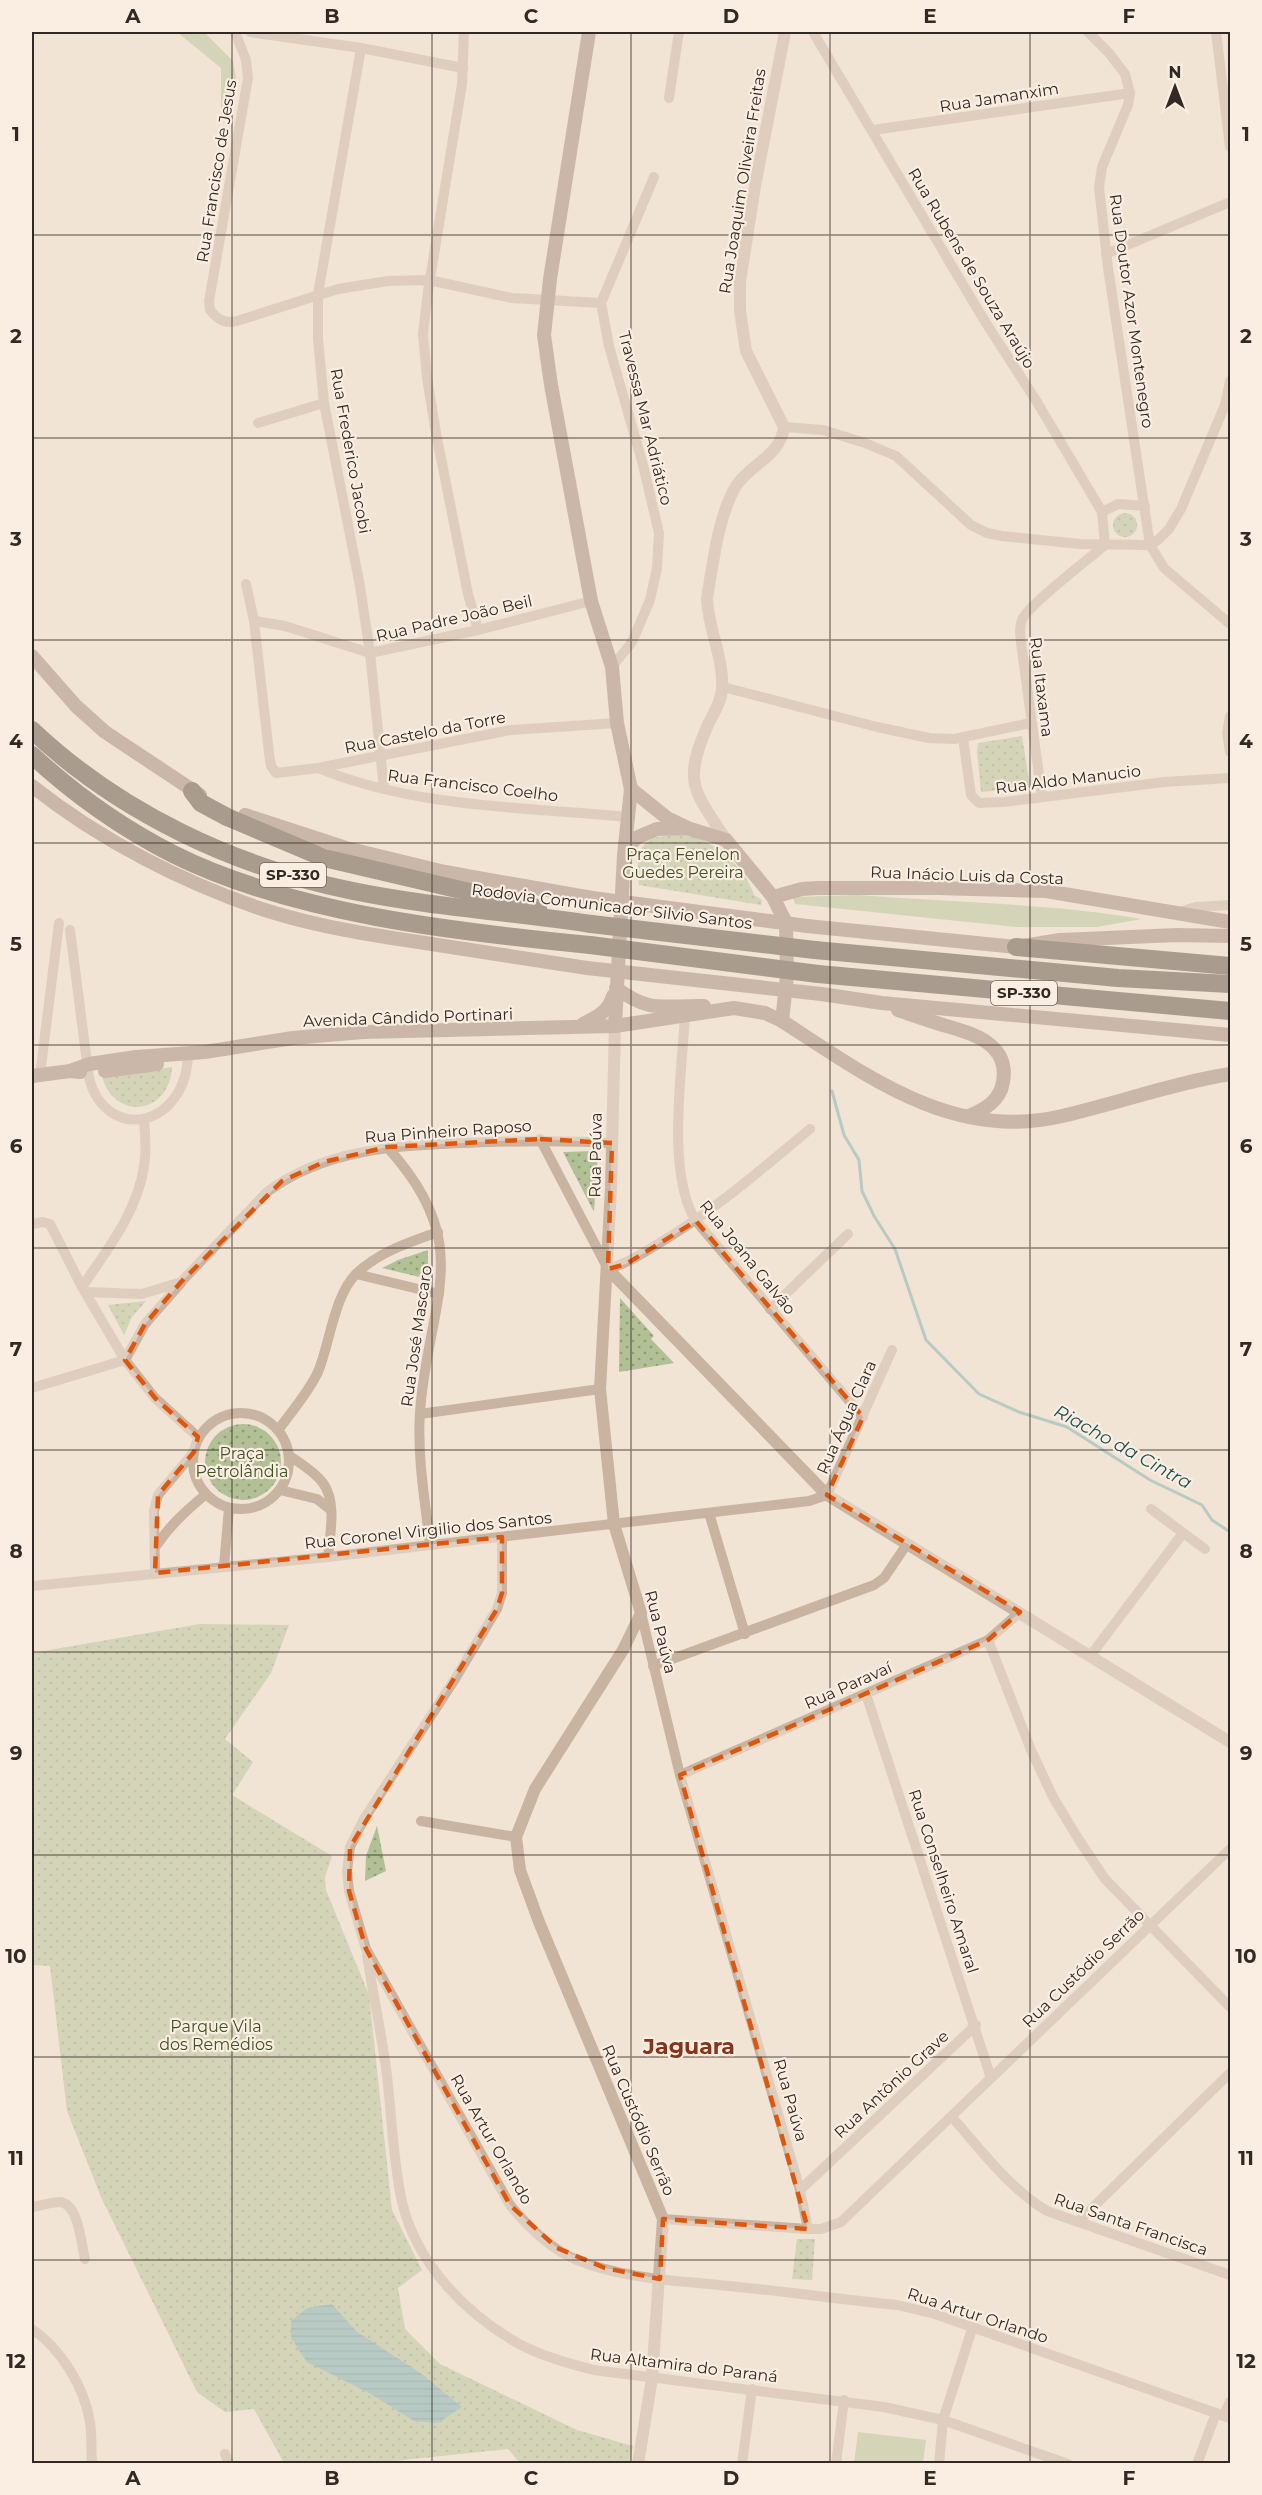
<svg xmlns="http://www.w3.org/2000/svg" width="1262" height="2495" font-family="Montserrat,sans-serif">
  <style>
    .green { fill: #b1c095 }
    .park { fill: url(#park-dots) }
    .water { fill: url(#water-rules) }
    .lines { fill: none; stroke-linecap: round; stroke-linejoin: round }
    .stream { stroke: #73acaf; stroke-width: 3 }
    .minor { stroke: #c9b4a1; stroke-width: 10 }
    .tertiary { stroke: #c9b4a1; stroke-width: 12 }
    .secondary { stroke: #9d8273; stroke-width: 14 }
    .motorway { stroke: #55433b; stroke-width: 18 }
    .secondary-bridge { stroke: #9d8273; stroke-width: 14 }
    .motorway-bridge { stroke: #55433b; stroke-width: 18 }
    .marked { fill: none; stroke: #df570d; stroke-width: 4.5; stroke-dasharray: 12 8; stroke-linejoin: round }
    .grid { fill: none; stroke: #332924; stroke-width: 1.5; stroke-opacity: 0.55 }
    .labels { text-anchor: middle; stroke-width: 4.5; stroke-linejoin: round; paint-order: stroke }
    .shield { fill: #f9eee1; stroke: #6e645d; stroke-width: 1.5 }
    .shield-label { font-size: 15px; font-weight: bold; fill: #332924 }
    .street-label { font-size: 16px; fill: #332924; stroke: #f9eee1 }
    .park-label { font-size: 16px; fill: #425227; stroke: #f9eee1 }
    .water-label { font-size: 18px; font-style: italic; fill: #195156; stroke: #f9eee1 }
    .district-label { font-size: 22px; font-weight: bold; fill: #85351b; stroke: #f9eee1 }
    .neatline { fill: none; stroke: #332924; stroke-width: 2 }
    .grid-label { font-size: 20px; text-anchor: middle; font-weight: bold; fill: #332924 }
  </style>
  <defs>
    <pattern id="park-dots" width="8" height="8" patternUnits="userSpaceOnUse" patternTransform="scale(1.5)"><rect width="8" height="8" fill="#b1c095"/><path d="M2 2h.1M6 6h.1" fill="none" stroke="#919c79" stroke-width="1.8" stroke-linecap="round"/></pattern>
    <pattern id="water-rules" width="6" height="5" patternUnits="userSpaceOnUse" patternTransform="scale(1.5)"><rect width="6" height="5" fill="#73acaf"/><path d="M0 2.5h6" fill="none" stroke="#5f8c8e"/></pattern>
  </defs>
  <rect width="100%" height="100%" fill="#f1e4d5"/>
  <!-- green -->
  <g class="green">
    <polygon points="177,32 204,32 233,61 236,78 227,118 221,118 221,68"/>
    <path d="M859,895C954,903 1049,903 1142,919L1097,927H1016L795,904L793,897Z"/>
    <polygon points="858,2432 926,2440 923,2463 854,2463"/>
  </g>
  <!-- park -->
  <g class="park">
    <circle cx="1125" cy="525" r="12"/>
    <polygon points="1022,736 1030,787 981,792 977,751 978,743"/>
    <path d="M688,834C716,844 745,866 754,895L762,900L761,905L639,885C635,838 646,836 688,834Z"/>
    <path d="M172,1067C170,1113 116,1123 102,1077Z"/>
    <polygon points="596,1151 598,1153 594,1212 563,1152"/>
    <polygon points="428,1250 428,1279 382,1268 398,1260"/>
    <polygon points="620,1298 654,1336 651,1339 674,1363 619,1372"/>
    <polygon points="146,1301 132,1317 124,1335 108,1305"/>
    <circle cx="243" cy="1462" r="38"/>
    <polygon points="200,1624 289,1625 271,1673 225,1739 253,1762 232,1795 332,1856 325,1877 326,1890 369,1995 392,2210 422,2270 398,2288 405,2329 440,2364 577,2430 633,2446 630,2463 520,2463 508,2449 376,2463 284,2463 254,2409 225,2412 197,2392 101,2197 67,2111 50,1966 32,1965 32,1653"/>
    <polygon points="377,1826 386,1871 365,1881 366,1856"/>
    <polygon points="797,2239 815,2239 812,2280 792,2279"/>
  </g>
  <!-- water -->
  <polygon class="water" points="332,2304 357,2332 422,2374 462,2407 438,2423 414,2421 371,2394 307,2362 291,2338 291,2321 307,2308"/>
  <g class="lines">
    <!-- stream -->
    <polyline class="stream" points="832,1091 844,1135 859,1160 862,1191 874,1216 895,1249 926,1340 979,1394 1019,1412 1067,1427 1150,1480 1202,1505 1212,1520 1230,1532"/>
    <!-- minor -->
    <g class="minor">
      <path d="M235,32L246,60L248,78L209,301L210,310C218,320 225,324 237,321L338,289L388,281L429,280L512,298L601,303"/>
      <polyline points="250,32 361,48 463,68"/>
      <polyline points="464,32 462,84 428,291 423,334 427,378 436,433 468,594 478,630"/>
      <polyline points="813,32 984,320 1037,402 1102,512 1105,545"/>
      <polyline points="1088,32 1109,53 1125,74 1130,93 1128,105 1102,167 1099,187 1108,268 1150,545 1164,568 1230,624"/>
      <polyline points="1216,32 1230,147"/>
      <polyline points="361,48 318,294 318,339 324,403 360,586 370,653 384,789"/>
      <polyline points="669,98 679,32"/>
      <polyline points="873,130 1130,93"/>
      <polyline points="1106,254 1230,202"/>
      <polyline points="258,423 324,403"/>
      <polyline points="784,427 823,430 865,443 896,456 971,525 987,533 1002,536 1080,544 1150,545 1158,540 1169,529 1181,509 1225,405 1230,381"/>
      <polyline points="1102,512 1118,504 1145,506"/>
      <polyline points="246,584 254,621 269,753 271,766 276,773 318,768 511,730 617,723"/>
      <polyline points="254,621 285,626 370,653 478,630 591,601"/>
      <polyline points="612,667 632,642 650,600 657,568 659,533 643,465 609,346 601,303 654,177"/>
      <polyline points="723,687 877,727 929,738 954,739 1031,723"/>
      <polyline points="1230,716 1227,733 1230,752"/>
      <polyline points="963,738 971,795 979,803 1004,802 1164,782 1230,778"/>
      <path d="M318,768C414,808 525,807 627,817"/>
      <path d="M1042,797L1021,643C1020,636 1019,627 1022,620C1027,606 1089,559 1105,545"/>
      <polyline points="1179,912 1196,907 1230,905"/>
      <path d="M70,930L89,1078C107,1145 188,1127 188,1052"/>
      <path d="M685,1016C682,1072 666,1174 696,1221L863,1417"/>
      <polyline points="40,1075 59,923"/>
      <path d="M540,1139L608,1269C629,1263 646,1251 666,1239C717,1208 763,1168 810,1129"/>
      <path d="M387,1147C478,1246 428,1300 420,1412C417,1456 425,1501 430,1544"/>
      <polyline points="32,1224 43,1222 50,1224 82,1287 125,1360 155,1398 198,1437"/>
      <polyline points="356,1274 439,1294"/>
      <path d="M82,1287C107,1250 138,1211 144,1166C147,1151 145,1135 144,1119"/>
      <path d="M85,1292L142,1294L181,1282L267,1192C325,1149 394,1146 464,1143C514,1141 562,1140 612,1143"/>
      <polyline points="770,1309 848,1234"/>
      <polyline points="125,1360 145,1324 181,1283"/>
      <polyline points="32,1388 125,1360"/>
      <circle cx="241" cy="1461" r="48"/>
      <polyline points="420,1414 600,1389"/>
      <path d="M279,1429C292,1411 308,1393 318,1372C330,1343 334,1296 356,1274C378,1252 410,1242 438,1232"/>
      <path d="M290,1456C301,1464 315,1472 323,1483C337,1502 330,1534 328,1557"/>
      <polyline points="280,1490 317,1499 331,1510"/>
      <polyline points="1151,1509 1205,1549"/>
      <polyline points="709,1513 745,1634"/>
      <path d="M502,1537V1593L497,1609L455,1679L364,1819L350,1847L347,1871L349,1891L366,1949L510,2205C528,2227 550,2249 577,2260C627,2280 685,2281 738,2287C791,2292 844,2300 897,2305L935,2314L1230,2418"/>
      <path d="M156,1546C170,1525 187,1510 206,1494"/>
      <polyline points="224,1566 229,1508"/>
      <polyline points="155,1573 154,1511 158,1495 194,1452"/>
      <polyline points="32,1586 328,1557 809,1501 827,1495 892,1350"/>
      <polyline points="641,1613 680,1775 800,2190 808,2229"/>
      <polyline points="988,1640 1031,1750 1053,1797 1079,1840 1105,1879 1230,2007"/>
      <polyline points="1091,1655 1183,1533"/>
      <polyline points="653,1666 874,1585 884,1578 907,1544"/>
      <polyline points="866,1694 991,2078"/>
      <polyline points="680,1775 988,1640 1020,1612"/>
      <polyline points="421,1821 516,1837"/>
      <path d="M367,1955C373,1995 382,2035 387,2076C392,2118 393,2161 402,2202C417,2265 467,2315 521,2345C544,2357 570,2364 594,2370L884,2407L943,2420L1068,2464"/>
      <path d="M952,2117C981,2150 1009,2188 1047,2211L1230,2275"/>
      <polyline points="800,2190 976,2025"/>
      <path d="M32,2207C40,2206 51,2202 60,2202C79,2204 81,2244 85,2259"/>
      <polyline points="663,2219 808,2229 821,2229 841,2222 1230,1849"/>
      <polyline points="1078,2222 1230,2073"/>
      <path d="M32,2329C61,2349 84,2386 90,2422C92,2435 91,2450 92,2464"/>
      <polyline points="1223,2416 1230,2402"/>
      <polyline points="225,2454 229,2464"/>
      <polyline points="742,2464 752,2389"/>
      <polyline points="836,2464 844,2400"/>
      <polyline points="939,2464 943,2420 973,2326"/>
      <polyline points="1197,2464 1216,2413"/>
    </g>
    <!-- tertiary -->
    <g class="tertiary">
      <path d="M726,840C695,791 682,784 707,727C712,715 722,702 722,688C724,658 708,629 707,598C713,564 718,516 736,486C751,463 780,457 784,427L746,351L740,311V282L755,186L785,32"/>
      <polyline points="615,1026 611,1188 600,1389 614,1524 641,1613 623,1650 535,1789 516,1837 520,1870 539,1922 663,2219 652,2378 638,2464"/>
      <polyline points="608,1269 827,1495 1230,1742"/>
    </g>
    <!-- secondary -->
    <g class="secondary">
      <polyline points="589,32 550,279 544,335 551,385 591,601 612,667 617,723 631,789 624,855 615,1026"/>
      <polyline points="32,656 76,706 105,732 200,795"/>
      <path d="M32,786C100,840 185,884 268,911C319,927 372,935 425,943C479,951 533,960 587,968"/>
      <polyline points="631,789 667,818 686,827"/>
      <polyline points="245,815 346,848 445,872 592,898"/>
      <polyline points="625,853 630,844 638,837 657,829 687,828 726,840 773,897 786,923 787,976 782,1021"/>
      <polyline points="773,897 802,889 817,888 937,888 1046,891 1230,922"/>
      <polyline points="807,926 1016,947 1060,940 1177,935 1230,936"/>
      <path d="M616,988C651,1014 664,1005 704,1006"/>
      <polyline points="821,994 882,1003 1230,1035"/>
      <path d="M898,1010C913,1015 927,1020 943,1025C971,1033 1010,1043 1003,1082C1000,1101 985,1109 969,1116"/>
      <path d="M583,1024C597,1017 608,1012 613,996"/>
      <path d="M70,1071L89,1064L136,1057L205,1052L293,1038L363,1032L615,1026L734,1008L765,1013L782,1021C867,1076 954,1142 1062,1116C1119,1103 1173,1083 1230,1074"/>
      <polyline points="105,1071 157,1064"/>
      <polyline points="32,1076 70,1071 80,1072"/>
    </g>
    <!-- motorway -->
    <g class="motorway">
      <path d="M32,730C120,813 235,867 353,891C431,907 512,912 591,924"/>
      <path d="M32,755C74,794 122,828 173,854C293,914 457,932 590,945"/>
      <polyline points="192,791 201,803 227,817 324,858 538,908"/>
      <polyline points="1016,947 1230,966"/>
      <polyline points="815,950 1118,978 1230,984"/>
      <polyline points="818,974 1230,1011"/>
    </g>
    <!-- secondary-bridge -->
    <g class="secondary-bridge">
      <polyline points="592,898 807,926"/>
      <polyline points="587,968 821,994"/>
    </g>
    <!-- motorway-bridge -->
    <g class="motorway-bridge">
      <polyline points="591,924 815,950"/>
      <polyline points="590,945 818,974"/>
    </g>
  </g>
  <!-- marked area -->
  <path d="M0 0H1262V2495H0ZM540,1139L612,1143L608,1269L626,1264L696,1221L863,1417L827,1495L1020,1612L988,1640L680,1775L808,2229L663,2219L660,2279L605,2268L557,2248L510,2205L366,1949L349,1891L350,1847L497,1609L502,1593V1537L155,1573L158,1495L194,1452L198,1437L155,1398L125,1360L145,1324L181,1282L282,1181L324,1162L387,1147Z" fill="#f1e4d5" fill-opacity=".55" fill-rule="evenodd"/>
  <path class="marked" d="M540,1139L612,1143L608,1269L626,1264L696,1221L863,1417L827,1495L1020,1612L988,1640L680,1775L808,2229L663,2219L660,2279L605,2268L557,2248L510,2205L366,1949L349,1891L350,1847L497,1609L502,1593V1537L155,1573L158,1495L194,1452L198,1437L155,1398L125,1360L145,1324L181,1282L282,1181L324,1162L387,1147Z"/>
  <!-- grid -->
  <path class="grid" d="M232,32V2464M432,32V2464M631,32V2464M830,32V2464M1030,32V2464M32,235H1230M32,438H1230M32,640H1230M32,843H1230M32,1045H1230M32,1248H1230M32,1450H1230M32,1652H1230M32,1855H1230M32,2057H1230M32,2260H1230"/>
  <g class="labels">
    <!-- shield labels -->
    <g class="shield">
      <rect x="260" y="863" width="66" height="24" rx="4.5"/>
      <rect x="991" y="981" width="66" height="24" rx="4.5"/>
    </g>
    <g class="shield-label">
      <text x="293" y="880">SP-330</text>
      <text x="1024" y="998">SP-330</text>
    </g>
    <!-- street labels -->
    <g class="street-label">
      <text transform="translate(999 97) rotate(-9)" y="6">Rua Jamanxim</text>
      <text transform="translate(216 171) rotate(-81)" y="6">Rua Francisco de Jesus</text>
      <text transform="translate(742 181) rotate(-81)" y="6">Rua Joaquim Oliveira Freitas</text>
      <text transform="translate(972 268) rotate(59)" y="6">Rua Rubens de Souza Araújo</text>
      <text transform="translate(1132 311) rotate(82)" y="6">Rua Doutor Azor Montenegro</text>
      <text transform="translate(646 418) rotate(76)" y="6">Travessa Mar Adriático</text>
      <text transform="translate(351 451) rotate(80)" y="6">Rua Frederico Jacobi</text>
      <text transform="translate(454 618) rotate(-13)" y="6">Rua Padre João Beil</text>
      <text transform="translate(1042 687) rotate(83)" y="6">Rua Itaxama</text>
      <text transform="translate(425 732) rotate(-11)" y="6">Rua Castelo da Torre</text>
      <text transform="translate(1068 779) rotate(-7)" y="6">Rua Aldo Manucio</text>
      <text transform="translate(473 785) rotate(7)" y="6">Rua Francisco Coelho</text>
      <text transform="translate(967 875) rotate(2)" y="6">Rua Inácio Luis da Costa</text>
      <text transform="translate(612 906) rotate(7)" y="6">Rodovia Comunicador Silvio Santos</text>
      <text transform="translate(408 1017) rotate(-2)" y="6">Avenida Cândido Portinari</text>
      <text transform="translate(448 1131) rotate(-4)" y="6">Rua Pinheiro Raposo</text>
      <text transform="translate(595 1155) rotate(-89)" y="6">Rua Paúva</text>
      <text transform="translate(748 1257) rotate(51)" y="6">Rua Joana Galvão</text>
      <text transform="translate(416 1336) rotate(-82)" y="6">Rua José Mascaro</text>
      <text transform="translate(846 1417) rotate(-66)" y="6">Rua Água Clara</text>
      <text transform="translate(428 1530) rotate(-6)" y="6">Rua Coronel Virgilio dos Santos</text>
      <text transform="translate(661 1632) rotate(76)" y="6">Rua Paúva</text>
      <text transform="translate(848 1685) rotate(-24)" y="6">Rua Paravaí</text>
      <text transform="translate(944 1881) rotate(72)" y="6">Rua Conselheiro Amaral</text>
      <text transform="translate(1083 1968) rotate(-44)" y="6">Rua Custódio Serrão</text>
      <text transform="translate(891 2084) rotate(-43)" y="6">Rua Antônio Grave</text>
      <text transform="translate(791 2100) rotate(74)" y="6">Rua Paúva</text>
      <text transform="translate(639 2120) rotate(67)" y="6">Rua Custódio Serrão</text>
      <text transform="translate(492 2139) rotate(60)" y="6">Rua Artur Orlando</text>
      <text transform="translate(1131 2224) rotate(19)" y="6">Rua Santa Francisca</text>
      <text transform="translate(978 2315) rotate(18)" y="6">Rua Artur Orlando</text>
      <text transform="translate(684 2365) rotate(7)" y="6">Rua Altamira do Paraná</text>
    </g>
    <!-- park labels -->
    <g class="park-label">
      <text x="683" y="860">Praça Fenelon<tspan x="683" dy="18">Guedes Pereira</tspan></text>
      <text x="242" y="1459">Praça<tspan x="242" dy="18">Petrolândia</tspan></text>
      <text x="216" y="2032">Parque Vila<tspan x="216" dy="18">dos Remédios</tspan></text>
    </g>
    <!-- water labels -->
    <g class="water-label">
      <text transform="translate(1123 1447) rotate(29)" y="6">Riacho da Cintra</text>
    </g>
    <!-- district labels -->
    <g class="district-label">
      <text x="689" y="2054">Jaguara</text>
    </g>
  </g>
  <!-- border -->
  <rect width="1262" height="2495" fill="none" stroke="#f9eee1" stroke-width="66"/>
  <!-- north arrow -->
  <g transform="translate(1175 87)" stroke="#f9eee1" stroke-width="4.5" paint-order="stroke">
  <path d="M0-4.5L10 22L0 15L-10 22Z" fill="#332924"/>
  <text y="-9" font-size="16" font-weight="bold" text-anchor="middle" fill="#332924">N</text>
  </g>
  <rect x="33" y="33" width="1196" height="2429" class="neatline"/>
  <g class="grid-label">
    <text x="133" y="23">A</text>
    <text x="332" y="23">B</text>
    <text x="531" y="23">C</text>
    <text x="731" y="23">D</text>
    <text x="930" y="23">E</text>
    <text x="1129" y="23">F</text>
    <text x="16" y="141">1</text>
    <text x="1246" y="141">1</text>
    <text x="16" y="343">2</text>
    <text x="1246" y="343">2</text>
    <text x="16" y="546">3</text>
    <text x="1246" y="546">3</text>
    <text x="16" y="748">4</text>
    <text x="1246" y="748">4</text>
    <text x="16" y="951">5</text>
    <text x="1246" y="951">5</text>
    <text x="16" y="1153">6</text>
    <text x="1246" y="1153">6</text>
    <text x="16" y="1356">7</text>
    <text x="1246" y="1356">7</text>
    <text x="16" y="1558">8</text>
    <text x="1246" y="1558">8</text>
    <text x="16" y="1760">9</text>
    <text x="1246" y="1760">9</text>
    <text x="16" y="1963">10</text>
    <text x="1246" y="1963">10</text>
    <text x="16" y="2165">11</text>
    <text x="1246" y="2165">11</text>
    <text x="16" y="2368">12</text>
    <text x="1246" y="2368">12</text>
    <text x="133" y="2485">A</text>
    <text x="332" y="2485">B</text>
    <text x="531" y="2485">C</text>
    <text x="731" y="2485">D</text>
    <text x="930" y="2485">E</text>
    <text x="1129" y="2485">F</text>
  </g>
</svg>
